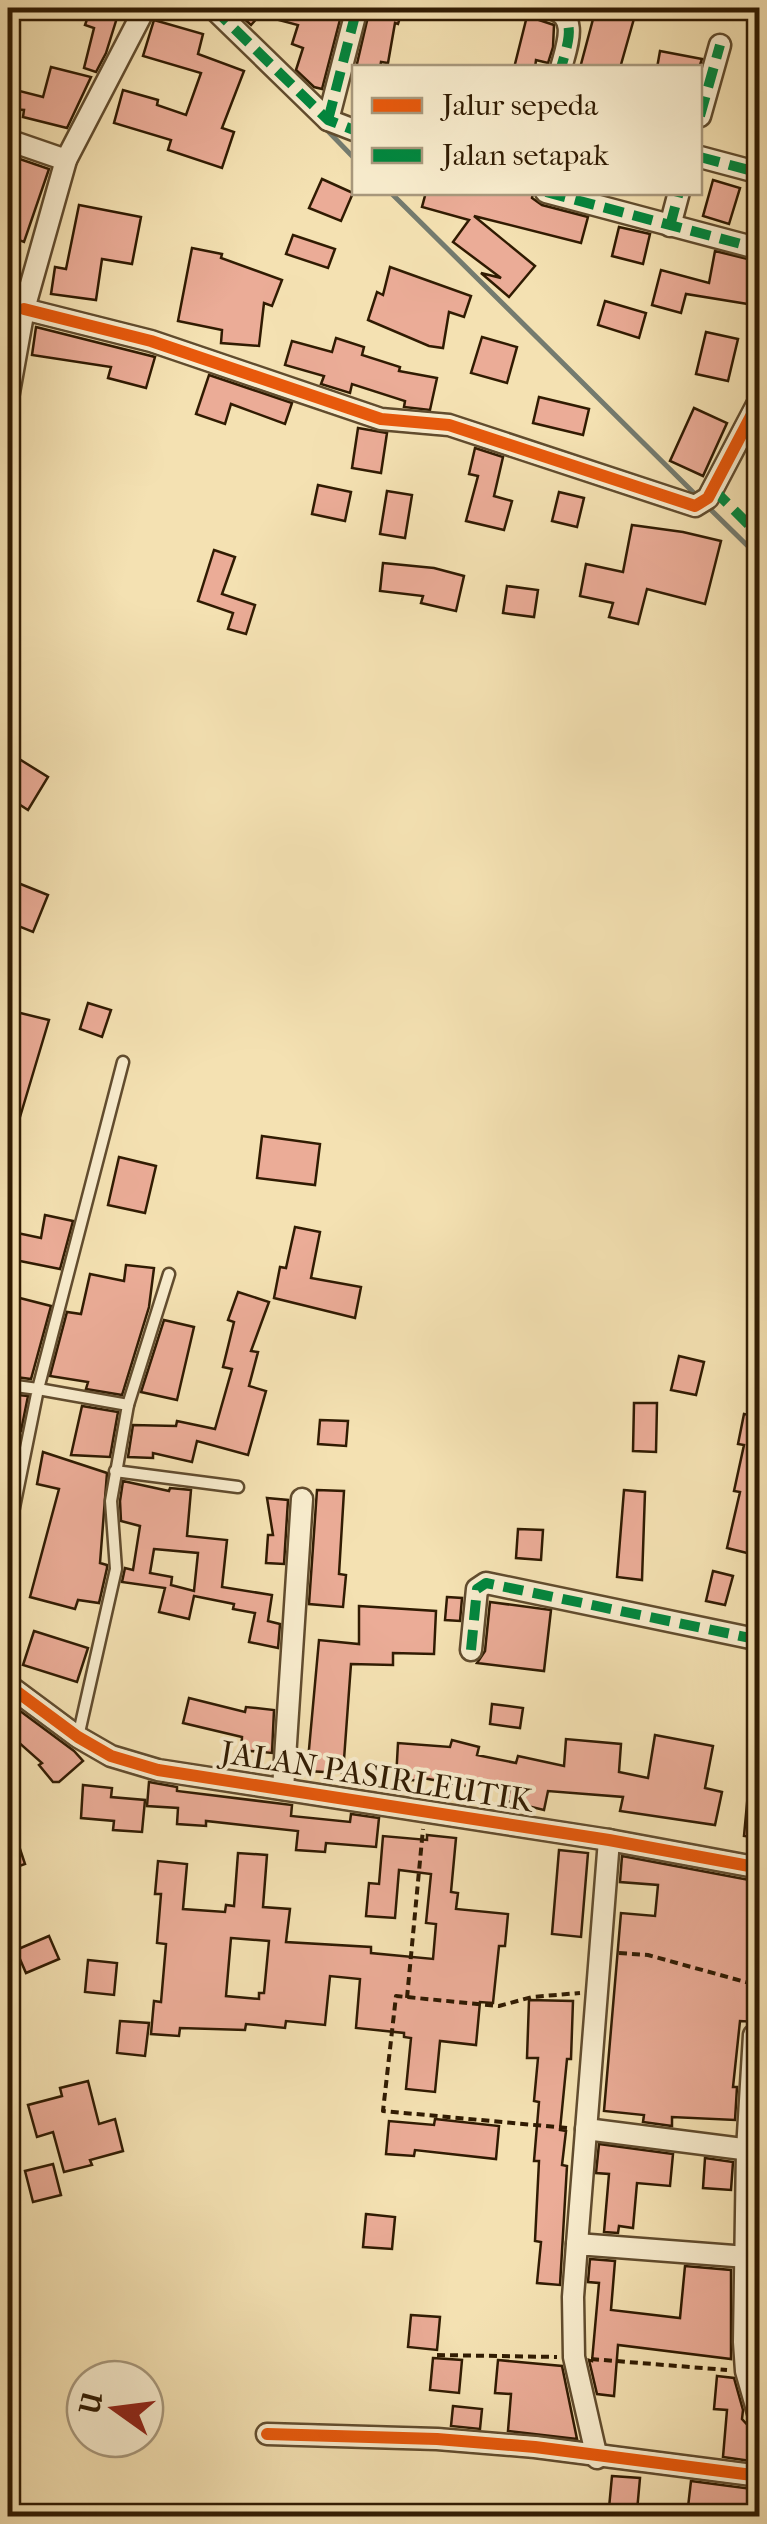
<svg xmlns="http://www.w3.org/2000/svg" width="767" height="2524" font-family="'IM FELL French Canon',serif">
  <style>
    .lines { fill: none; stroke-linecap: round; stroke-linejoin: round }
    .stream { stroke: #747b6f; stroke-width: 5 }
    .building { fill: #ebac97; stroke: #301b02; stroke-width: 2.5; fill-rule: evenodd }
    .service-casing { stroke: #614c2e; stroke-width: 15 }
    .minor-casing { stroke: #614c2e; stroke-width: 25 }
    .path { stroke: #301b02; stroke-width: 4; stroke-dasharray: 8 5; stroke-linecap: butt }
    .service { stroke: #f8eccd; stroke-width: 10 }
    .minor { stroke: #f8eccd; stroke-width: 20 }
    .quiet { stroke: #00873e; stroke-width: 10; stroke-dasharray: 20 10; stroke-linecap: butt }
    .cycleway-casing { stroke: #f8eccd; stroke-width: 19 }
    .cycleway { stroke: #e8590c; stroke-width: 12 }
    .labels { text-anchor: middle; stroke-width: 8; stroke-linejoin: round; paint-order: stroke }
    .street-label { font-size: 32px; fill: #301b02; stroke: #f8eccd }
  </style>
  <rect width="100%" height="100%" fill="#f4e1b2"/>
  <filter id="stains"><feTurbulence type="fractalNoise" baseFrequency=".002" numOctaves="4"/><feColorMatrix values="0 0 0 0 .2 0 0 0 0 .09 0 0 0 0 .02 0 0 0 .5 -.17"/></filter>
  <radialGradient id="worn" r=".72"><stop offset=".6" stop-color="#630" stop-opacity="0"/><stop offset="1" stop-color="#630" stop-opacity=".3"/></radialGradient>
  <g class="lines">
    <!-- stream -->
    <g class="stream">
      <polyline points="325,128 354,158"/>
      <polyline points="390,192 697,496"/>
      <polyline points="708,507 760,558"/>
    </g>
  </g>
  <!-- building -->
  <g class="building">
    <polygon points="91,8 120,8 106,53 96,72 84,68 94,28 85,25"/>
    <polygon points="232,8 343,8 322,89 314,87 296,70 303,48 292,44 298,25 260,15 251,25"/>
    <polygon points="370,8 403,8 398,24 395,23 388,63 381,62 380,68 356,68"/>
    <polygon points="596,8 637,8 620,68 580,68"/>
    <polygon points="527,16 554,25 553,47 548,63 536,60 535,68 514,68"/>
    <polygon points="154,20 203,34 198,54 244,71 222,128 234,132 222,168 168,150 171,140 114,123 123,90 158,100 157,105 186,115 201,73 143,56"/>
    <polygon points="660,51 702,59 699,68 657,68"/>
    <polygon points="51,67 91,77 67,128 23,117 24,110 8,109 8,88 43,97"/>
    <polygon points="11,156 49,169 24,242 8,236 8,165"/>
    <polygon points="322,179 353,193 341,221 309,208"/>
    <polygon points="713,180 740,188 729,224 703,216"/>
    <polygon points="426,192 533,192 532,198 542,205 588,217 581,243 474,216 535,266 509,297 481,273 501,278 453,242 469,220 422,207"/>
    <polygon points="79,205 141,217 132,264 102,259 96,300 51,294 55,267 66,269"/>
    <polygon points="619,227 650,234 643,264 612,256"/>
    <polygon points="293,235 335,249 328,268 286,254"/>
    <polygon points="192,248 222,254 221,258 282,280 272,306 264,303 259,346 221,343 222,330 178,321"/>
    <polygon points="715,251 760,262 760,306 686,294 681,313 652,305 661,270 709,283"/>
    <polygon points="390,267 471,296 464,317 449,312 443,348 429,346 368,320 377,292 383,295"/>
    <polygon points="605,301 646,313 639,338 598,325"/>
    <polygon points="36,327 155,357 146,388 108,378 111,367 32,355"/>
    <polygon points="706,332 738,339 728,381 696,374"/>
    <polygon points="482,337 517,347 507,383 471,373"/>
    <polygon points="336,338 364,347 362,355 400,367 399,371 437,378 430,410 404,407 405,401 352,384 350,393 321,384 324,376 285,365 292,341 332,352"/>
    <polygon points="209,375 292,403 285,424 231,404 225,424 196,414"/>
    <polygon points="539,397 589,409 583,435 533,423"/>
    <polygon points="694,408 727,423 703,476 670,461"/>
    <polygon points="358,428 387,433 381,473 352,468"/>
    <polygon points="475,448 503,457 494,496 512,501 504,530 466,521 478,476 469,474"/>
    <polygon points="318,485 351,492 345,521 312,514"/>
    <polygon points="387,491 412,495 405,538 380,534"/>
    <polygon points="559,492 584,498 577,527 552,521"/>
    <polygon points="632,525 683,532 721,541 705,604 647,589 638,624 609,617 613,603 580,596 586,564 623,572"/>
    <polygon points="214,550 235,557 222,594 255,605 246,634 228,629 233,613 198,601"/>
    <polygon points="383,563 434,568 464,576 456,611 421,603 423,596 380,591"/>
    <polygon points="507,586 538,590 534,617 503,613"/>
    <polygon points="8,752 48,777 28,810 8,797"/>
    <polygon points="8,879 48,895 33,932 8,922"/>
    <polygon points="88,1003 111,1010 102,1037 80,1029"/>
    <polygon points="8,1010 49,1020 11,1147 8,1146"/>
    <polygon points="262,1136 320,1144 315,1185 257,1178"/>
    <polygon points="119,1157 156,1166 145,1213 108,1205"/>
    <polygon points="45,1215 73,1221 60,1269 20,1261 14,1291 8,1290 8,1231 41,1238"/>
    <polygon points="295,1227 320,1232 311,1278 361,1287 355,1318 274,1298 280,1267 286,1268"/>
    <polygon points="126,1265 154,1268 149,1307 122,1395 86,1389 88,1382 50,1376 67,1312 81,1314 90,1274 124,1281"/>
    <polygon points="238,1292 269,1302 251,1351 258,1352 249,1386 266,1391 248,1455 197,1441 192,1462 153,1453 153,1458 128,1457 133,1425 176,1426 177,1421 215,1429 232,1369 223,1367 234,1322 228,1320"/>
    <polygon points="8,1295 51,1306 31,1379 8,1376"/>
    <polygon points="164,1320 194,1327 177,1400 141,1392"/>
    <polygon points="679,1356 704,1362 696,1395 671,1390"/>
    <polygon points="8,1394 28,1396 21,1431 8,1427"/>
    <polygon points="634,1403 657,1403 656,1452 633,1451"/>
    <polygon points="82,1406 118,1412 110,1457 71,1455"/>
    <polygon points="744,1414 760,1417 760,1515 751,1554 727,1548 740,1492 734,1491 744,1445 738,1444"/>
    <polygon points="320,1420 348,1421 346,1446 318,1444"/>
    <polygon points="43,1452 107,1473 100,1563 107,1565 107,1568 99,1603 78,1600 75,1609 30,1597 59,1489 37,1484"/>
    <path d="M123,1481L169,1491L170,1488L191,1490L187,1536L227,1540L222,1587L272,1595L268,1621L280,1624L278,1648L249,1642L255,1613L233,1609L234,1604L194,1596L189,1619L159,1612L165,1588L122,1582L125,1568L133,1570L140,1526L121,1521L120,1501ZM154,1549L198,1553L194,1591L171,1585L172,1577L150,1573Z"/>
    <polygon points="317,1490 344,1491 339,1574 346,1575 343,1607 309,1604"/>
    <polygon points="624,1490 645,1492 642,1580 617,1577"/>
    <polygon points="267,1498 288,1500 284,1564 266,1563 268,1535 273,1535"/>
    <polygon points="518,1529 543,1530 541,1560 516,1558"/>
    <polygon points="713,1571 733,1576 725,1605 706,1601"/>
    <polygon points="447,1597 462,1598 460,1621 445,1620"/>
    <polygon points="490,1602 551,1610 544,1671 477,1663 485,1651"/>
    <polygon points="359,1606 436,1611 434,1654 393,1653 393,1665 351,1664 343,1773 307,1771 319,1640 359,1644"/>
    <polygon points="34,1631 88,1648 77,1682 23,1665"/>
    <polygon points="189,1698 245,1712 246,1707 274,1710 272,1753 241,1750 242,1737 183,1723"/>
    <polygon points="8,1702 74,1751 83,1761 59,1782 53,1782 39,1765 42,1763 8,1733"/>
    <polygon points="492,1704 523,1708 520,1728 490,1724"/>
    <polygon points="655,1735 713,1746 705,1788 722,1792 715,1825 620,1811 623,1797 548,1791 544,1810 507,1801 510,1789 472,1781 471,1787 423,1778 423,1781 396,1779 398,1743 450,1747 452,1740 479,1747 477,1755 516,1763 518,1756 564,1766 566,1739 621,1744 619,1772 648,1778"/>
    <polygon points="149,1782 177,1787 177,1791 292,1805 291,1816 350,1822 351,1814 379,1818 376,1847 326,1843 325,1852 296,1850 298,1831 206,1821 206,1826 177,1824 178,1808 147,1806"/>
    <polygon points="749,1782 760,1783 760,1838 744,1836"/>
    <polygon points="83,1785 112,1788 111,1797 145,1800 142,1832 113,1830 114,1821 81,1818"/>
    <polygon points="10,1819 25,1864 8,1870 8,1820"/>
    <path d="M427,1835L456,1838L451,1892L458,1893L456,1909L508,1914L505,1946H499L493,2003L480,2002L476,2045L440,2041L435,2092L406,2089L411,2038L404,2037V2033L356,2028L360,1979L330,1976L325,2025L286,2021L285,2028L246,2024L245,2030L180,2028L179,2036L151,2034L154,2001L161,2002L166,1944L157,1943L161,1894H155L158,1861L187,1864L183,1909L225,1912L226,1905L234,1906L238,1853L267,1855L263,1907L290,1909L286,1942L371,1947V1953L433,1959L436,1924L426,1923L431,1874L399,1870L395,1918L366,1916L369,1883L379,1884L383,1836L427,1840ZM231,1938L269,1941L264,1993H259V1999L226,1996Z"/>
    <polygon points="559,1850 588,1853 581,1937 552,1934"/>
    <polygon points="622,1856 760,1882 758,2022 740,2021 733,2087 737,2087 735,2120 672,2117 672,2126 643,2122 644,2115 604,2111 621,1913 655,1916 658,1885 620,1882"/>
    <polygon points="49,1936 59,1959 26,1973 16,1950"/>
    <polygon points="88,1960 117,1963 114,1995 85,1992"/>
    <polygon points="529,2000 573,2001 571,2059 567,2059 560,2130 566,2131 562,2165 567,2166 560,2285 537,2283 541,2242 535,2241 539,2161 534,2161 539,2102 534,2101 538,2058 527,2058"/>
    <polygon points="120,2021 149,2023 145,2056 117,2053"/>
    <polygon points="88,2081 99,2124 115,2119 123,2151 90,2160 92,2165 64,2172 53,2132 37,2137 28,2105 62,2096 60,2088"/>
    <polygon points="435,2119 499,2126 496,2159 415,2150 414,2156 386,2154 389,2121 434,2125"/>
    <polygon points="599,2144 673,2154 670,2186 637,2183 633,2228 619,2226 618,2233 604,2232 609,2174 596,2173"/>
    <polygon points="705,2158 733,2162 731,2190 703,2188"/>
    <polygon points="53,2164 61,2195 33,2202 25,2171"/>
    <polygon points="366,2214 395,2217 392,2249 363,2247"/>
    <polygon points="590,2259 615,2261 611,2310 680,2318 685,2266 731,2270 731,2359 618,2345 614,2396 597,2394 589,2360 592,2361 599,2283 588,2282"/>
    <polygon points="411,2315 440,2317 437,2350 408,2347"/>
    <polygon points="433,2358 462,2360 459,2393 430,2390"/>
    <polygon points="498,2360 562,2366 577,2439 508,2431 511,2394 495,2393"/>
    <polygon points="717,2376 734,2378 743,2410 742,2419 754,2432 751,2461 723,2457 727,2410 714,2409"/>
    <polygon points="453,2406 482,2409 480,2429 451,2426"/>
    <polygon points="612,2476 640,2478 637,2511 609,2508"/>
    <polygon points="691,2481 760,2490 760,2516 731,2516 732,2511 688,2507"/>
  </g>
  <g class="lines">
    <!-- service casing -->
    <g class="service-casing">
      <g id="service">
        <polyline points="8,1385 38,1389 8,1537"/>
        <polyline points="128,1405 169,1274"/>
        <polyline points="115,1471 238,1487"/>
        <polyline points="78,1737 116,1569 111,1501 128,1405 38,1389 123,1062"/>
      </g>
    </g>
    <!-- minor casing -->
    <g class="minor-casing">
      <g id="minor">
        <polyline points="213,8 328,120 354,130"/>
        <path d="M549,8C580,15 567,45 561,68"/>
        <polyline points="700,116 720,45"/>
        <polyline points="328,120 357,8"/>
        <polyline points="8,140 66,160"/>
        <polyline points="700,157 760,173"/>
        <polyline points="546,192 760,249"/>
        <polyline points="670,226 679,192"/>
        <polyline points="24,309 151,341 381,419 449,425 695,506 708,498 760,399"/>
        <polyline points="8,398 24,309 66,160 145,8"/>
        <polyline points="471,1650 477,1589 486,1583 760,1640"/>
        <polyline points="8,1685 78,1737 111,1756 158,1770 609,1840 760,1868"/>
        <polyline points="283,1789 302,1499"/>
        <polyline points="754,2035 747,2150 744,2342 746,2371 760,2420"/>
        <polyline points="586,2129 758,2151"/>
        <polyline points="577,2244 609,1840"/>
        <polyline points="267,2434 437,2439 535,2447 760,2476"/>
        <polyline points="597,2458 574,2357 573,2297 577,2244 760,2258"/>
      </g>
    </g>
    <!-- path -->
    <g class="path">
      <polyline points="619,1953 648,1955 760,1986"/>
      <polyline points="407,1998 423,1829"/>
      <polyline points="567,2128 383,2111 396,1996 499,2006 532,1997 580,1993"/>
      <polyline points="437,2355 557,2357"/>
      <polyline points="591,2359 727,2370"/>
    </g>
    <!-- service -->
    <use href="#service" class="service"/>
    <!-- minor -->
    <use href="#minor" class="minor"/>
    <!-- quiet -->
    <g class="quiet">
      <polyline points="213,8 328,120 354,130"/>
      <path d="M549,8C580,15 567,45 561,68"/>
      <polyline points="700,116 720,45"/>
      <polyline points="328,120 357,8"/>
      <polyline points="700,157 760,173"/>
      <polyline points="546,192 760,249"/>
      <polyline points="670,226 679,192"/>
      <polyline points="713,489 760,536"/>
      <polyline points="471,1650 477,1589 486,1583 760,1640"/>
    </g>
    <!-- cycleway casing -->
    <g class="cycleway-casing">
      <g id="cycleway">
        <polyline points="24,309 151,341 381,419 449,425 695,506 708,498 760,399"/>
        <polyline points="8,1685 78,1737 111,1756 158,1770 609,1840 760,1868"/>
        <polyline points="267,2434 437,2439 535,2447 760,2476"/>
      </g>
    </g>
    <!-- cycleway -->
    <use href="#cycleway" class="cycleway"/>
  </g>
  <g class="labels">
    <!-- street labels -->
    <g class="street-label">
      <text transform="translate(377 1776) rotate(9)" y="11">JALAN PASIRLEUTIK</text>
    </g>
  </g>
  <!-- margin -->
  <rect width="767" height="2524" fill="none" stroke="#f4e1b2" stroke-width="40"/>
  <rect x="10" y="10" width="747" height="2504" fill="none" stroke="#301b02" stroke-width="5"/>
  <rect x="20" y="20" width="727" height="2484" fill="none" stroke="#301b02" stroke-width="2.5"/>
  <!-- legend -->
  <rect x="352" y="65" width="350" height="130" fill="#f8eccd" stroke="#a8987c" stroke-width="2.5"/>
  <rect x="372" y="98" width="50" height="15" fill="#e8590c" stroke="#a8987c" stroke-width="2.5"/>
  <text x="442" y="115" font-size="30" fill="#301b02">Jalur sepeda</text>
  <rect x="372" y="148" width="50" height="15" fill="#00873e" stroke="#a8987c" stroke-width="2.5"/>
  <text x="442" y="165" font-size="30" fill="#301b02">Jalan setapak</text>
  <!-- north arrow -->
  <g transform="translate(115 2409) rotate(284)"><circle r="48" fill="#f8eccd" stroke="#a8987c" stroke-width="2.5"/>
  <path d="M0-8L18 38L0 25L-18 38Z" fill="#8f2418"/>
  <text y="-15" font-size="28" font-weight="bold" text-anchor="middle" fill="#301b02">U</text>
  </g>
  <rect width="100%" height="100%" filter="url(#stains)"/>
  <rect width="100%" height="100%" fill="url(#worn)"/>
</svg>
